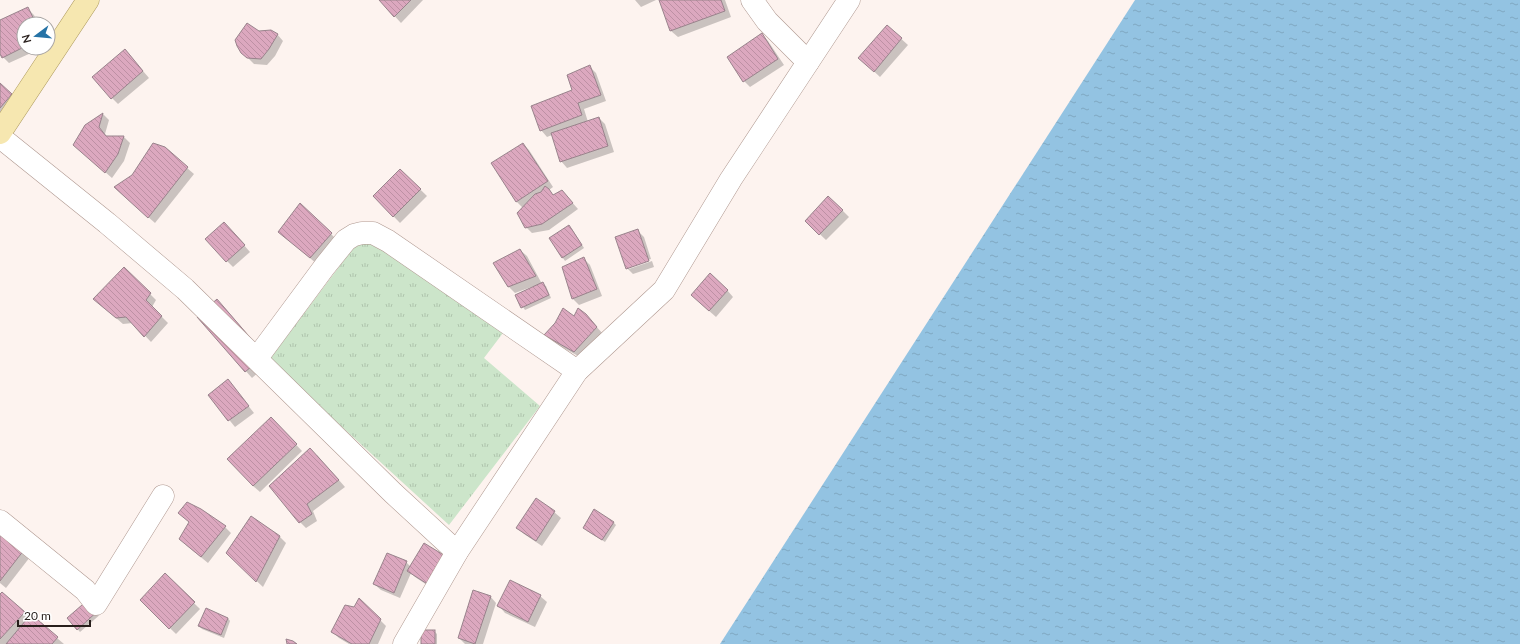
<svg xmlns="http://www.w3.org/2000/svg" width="1520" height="644" font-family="Lato,sans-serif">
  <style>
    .park { fill: url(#park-tufts) }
    .water { fill: url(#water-ripples) }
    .shadow { fill: #0003 }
    .building { fill: url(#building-back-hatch); stroke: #99838c }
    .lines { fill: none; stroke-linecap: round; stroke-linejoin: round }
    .minor-casing { stroke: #af9890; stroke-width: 23 }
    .major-casing { stroke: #aa975a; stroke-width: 23 }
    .minor { stroke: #fff; stroke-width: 22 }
    .major { stroke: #f6e7b0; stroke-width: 22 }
  </style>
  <defs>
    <pattern id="park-tufts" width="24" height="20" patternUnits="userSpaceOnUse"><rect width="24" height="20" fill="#cce5ca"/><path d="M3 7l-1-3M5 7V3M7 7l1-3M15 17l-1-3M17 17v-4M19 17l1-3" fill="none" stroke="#afc4ad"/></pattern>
    <pattern id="water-ripples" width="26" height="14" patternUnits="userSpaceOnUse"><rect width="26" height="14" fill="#93c3e2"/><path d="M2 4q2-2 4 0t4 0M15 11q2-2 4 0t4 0" fill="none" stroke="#7fa7c1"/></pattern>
    <pattern id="building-back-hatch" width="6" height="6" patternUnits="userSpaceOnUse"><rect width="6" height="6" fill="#dca8bf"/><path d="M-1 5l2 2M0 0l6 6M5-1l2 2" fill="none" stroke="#bd90a4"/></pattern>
  </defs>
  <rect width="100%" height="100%" fill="#fdf3ef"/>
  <!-- park -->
  <polygon class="park" points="363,235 503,333 484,358 540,406 449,525 269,360"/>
  <!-- water -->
  <polygon class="water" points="1135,0 1520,0 1520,644 720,644"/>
  <!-- shadow -->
  <g class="shadow">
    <polygon points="380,0 423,0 401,23"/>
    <polygon points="635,0 656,0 641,7"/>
    <polygon points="660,0 725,0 731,17 678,37 671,31"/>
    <polygon points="28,9 34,15 38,24 24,24 24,48 42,48 9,63 3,57 0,51 0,22"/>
    <polygon points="887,26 908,45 880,77 866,64"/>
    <polygon points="259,32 277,34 283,41 275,56 267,65 254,64 242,52"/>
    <polygon points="762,35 768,41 784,65 750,87 744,81"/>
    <polygon points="131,57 149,78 118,104 112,98"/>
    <polygon points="590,67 596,73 606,101 584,109 588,122 599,118 605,124 614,152 567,168 561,161 552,135 547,137 541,130 574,91"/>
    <polygon points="0,84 18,101 0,121"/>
    <polygon points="103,114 109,120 105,134 107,137 124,137 130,143 124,161 112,178 81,151"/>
    <polygon points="523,144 529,150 553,187 549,190 554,196 562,191 578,209 549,230 532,233 526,227 523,208 516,201"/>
    <polygon points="187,168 194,174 155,223 122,194"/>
    <polygon points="400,170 427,196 400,223 374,196"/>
    <polygon points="842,210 849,217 826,240 806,221"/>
    <polygon points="230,229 250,252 233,267 227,261"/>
    <polygon points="572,229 584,248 565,261 550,239"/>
    <polygon points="637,230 644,237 651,259 629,267 629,269 652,261 654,267 633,274 627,268"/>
    <polygon points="279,232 331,234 337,240 317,264"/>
    <polygon points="520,250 527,256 542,284 546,286 551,298 525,310 516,296 534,287 534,286 515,293 509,287 495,263"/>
    <polygon points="584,259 590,265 602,296 579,305 573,299 563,267"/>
    <polygon points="124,268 156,300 152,307 168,323 151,342 133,323 123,324 101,305"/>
    <polygon points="727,290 733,297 716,317 699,302"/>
    <polygon points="223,306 271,361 252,378 198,317"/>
    <polygon points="586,315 603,334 580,357 551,341 545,335 575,318"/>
    <polygon points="228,380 254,413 235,427 209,395"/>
    <polygon points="271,418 302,451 260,492 253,486"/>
    <polygon points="317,455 345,487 313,511 317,521 306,528 300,522"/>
    <polygon points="536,500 554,512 561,518 542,546 524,534 518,528"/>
    <polygon points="180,513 225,527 231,533 208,563 186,545 190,523"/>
    <polygon points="251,517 280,537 286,543 263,587 227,553"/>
    <polygon points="613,522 616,525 605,542 587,531"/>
    <polygon points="0,532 30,557 6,588 0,583"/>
    <polygon points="406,562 411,567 436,591 415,577 411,573 400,598 381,590 374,584"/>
    <polygon points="165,575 200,609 176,634 141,600"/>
    <polygon points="0,595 29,618 31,616 64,644 0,644"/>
    <polygon points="490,596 496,603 483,644 465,644 459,638"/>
    <polygon points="540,596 547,602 535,627 505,613 499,606"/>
    <polygon points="360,600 386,626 378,644 349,644 339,638 333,632 355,608"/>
    <polygon points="102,613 80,632 68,618"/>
    <polygon points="228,618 230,621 224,638 202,629 199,626"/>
    <polygon points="434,631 437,634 437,644 422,644"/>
  </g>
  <!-- building -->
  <g class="building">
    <polygon points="379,0 411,0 394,17"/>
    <polygon points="659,0 721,0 725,11 670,31"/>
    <polygon points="28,7 36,24 24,24 24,47 2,58 0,54 0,20"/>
    <polygon points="247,23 259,31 271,30 278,34 269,49 261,59 247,58 241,53 237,46 235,40"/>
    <polygon points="887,25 902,38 874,72 858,58"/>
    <polygon points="762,33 778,59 743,82 727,57"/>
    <polygon points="125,49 143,71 111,99 92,77"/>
    <polygon points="590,65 601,95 578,103 582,115 540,131 531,106 572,90 567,75"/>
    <polygon points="0,83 12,94 0,108"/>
    <polygon points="103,113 99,127 106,136 124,136 118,154 105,173 73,145 85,125"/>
    <polygon points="599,117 608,146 560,162 551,133"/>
    <polygon points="153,143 165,147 188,167 148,218 114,187 132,175"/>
    <polygon points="523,143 548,181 516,202 491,163"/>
    <polygon points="400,169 421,189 393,217 373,196"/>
    <polygon points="545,186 549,189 553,195 562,190 573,203 542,224 525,228 517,213 535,194 541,192"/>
    <polygon points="828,196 843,210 819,235 805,221"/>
    <polygon points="300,203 332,233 310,258 278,232"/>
    <polygon points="224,222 245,245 226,262 205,239"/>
    <polygon points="569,225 582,245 562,258 549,238"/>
    <polygon points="638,229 649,261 626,269 615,237"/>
    <polygon points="520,249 536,276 508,287 493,263"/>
    <polygon points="584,257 597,289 572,299 562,267"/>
    <polygon points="124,267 151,293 146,300 162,316 144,337 126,317 116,318 93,299"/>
    <polygon points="710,273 728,290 709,311 691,295"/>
    <polygon points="543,282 549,295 521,308 515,295"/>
    <polygon points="217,299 265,355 245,372 197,317"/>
    <polygon points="563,308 574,316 578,308 586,314 597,327 574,352 544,335 555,323"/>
    <polygon points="228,379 249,406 228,421 208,395"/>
    <polygon points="271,417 297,444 253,486 227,459"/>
    <polygon points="310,448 339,480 307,504 312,514 299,523 269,486"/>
    <polygon points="536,498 555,511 536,541 516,528"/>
    <polygon points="187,502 201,509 226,526 201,557 179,539 189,522 178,513"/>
    <polygon points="594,509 614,522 602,540 583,528"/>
    <polygon points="251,516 280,536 256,582 226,553"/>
    <polygon points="0,531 24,550 0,581"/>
    <polygon points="424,543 447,557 429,585 407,571"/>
    <polygon points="387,553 407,561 394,593 373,584"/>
    <polygon points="165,573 195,602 169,629 140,600"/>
    <polygon points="510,580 541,595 528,622 497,606"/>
    <polygon points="473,590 491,596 475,644 458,638"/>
    <polygon points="2,592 25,612 0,639 0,594"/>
    <polygon points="90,598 100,609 77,630 67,618"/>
    <polygon points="359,598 381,619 369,644 352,644 331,632 345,605 354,607"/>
    <polygon points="206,608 228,618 221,635 198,626"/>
    <polygon points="31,614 58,637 52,644 6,644"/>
    <rect x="421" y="630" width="14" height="14"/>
    <polygon points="286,639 293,641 297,644 287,644"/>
  </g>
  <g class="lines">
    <!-- minor casing -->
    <g class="minor-casing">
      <g id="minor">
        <polyline points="752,0 767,21 808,62"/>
        <polyline points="0,137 107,223 185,289 393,493 457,552"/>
        <polyline points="257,358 325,266 346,240 354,235 362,233 373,233 388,241 577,371"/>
        <polyline points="0,521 85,590 96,604 163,496"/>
        <polyline points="404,644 457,552 577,371 664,290 731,179 849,0"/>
      </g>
    </g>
    <!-- major casing -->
    <g class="major-casing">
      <polyline id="major" points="0,133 88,0"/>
    </g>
    <!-- minor -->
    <use href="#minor" class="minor"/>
    <!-- major -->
    <use href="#major" class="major"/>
  </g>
  <!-- north arrow -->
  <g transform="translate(36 36) rotate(254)"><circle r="19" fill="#ffffff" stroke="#a9a5a4"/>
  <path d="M0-3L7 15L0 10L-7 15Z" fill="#2673a6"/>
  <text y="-6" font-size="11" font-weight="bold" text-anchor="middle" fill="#281f1c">N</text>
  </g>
  <!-- scale -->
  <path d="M18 620v6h72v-6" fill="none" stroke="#281f1c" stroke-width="2"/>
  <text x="24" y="620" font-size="12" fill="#281f1c" stroke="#ffffff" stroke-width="3" paint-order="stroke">20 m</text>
</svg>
